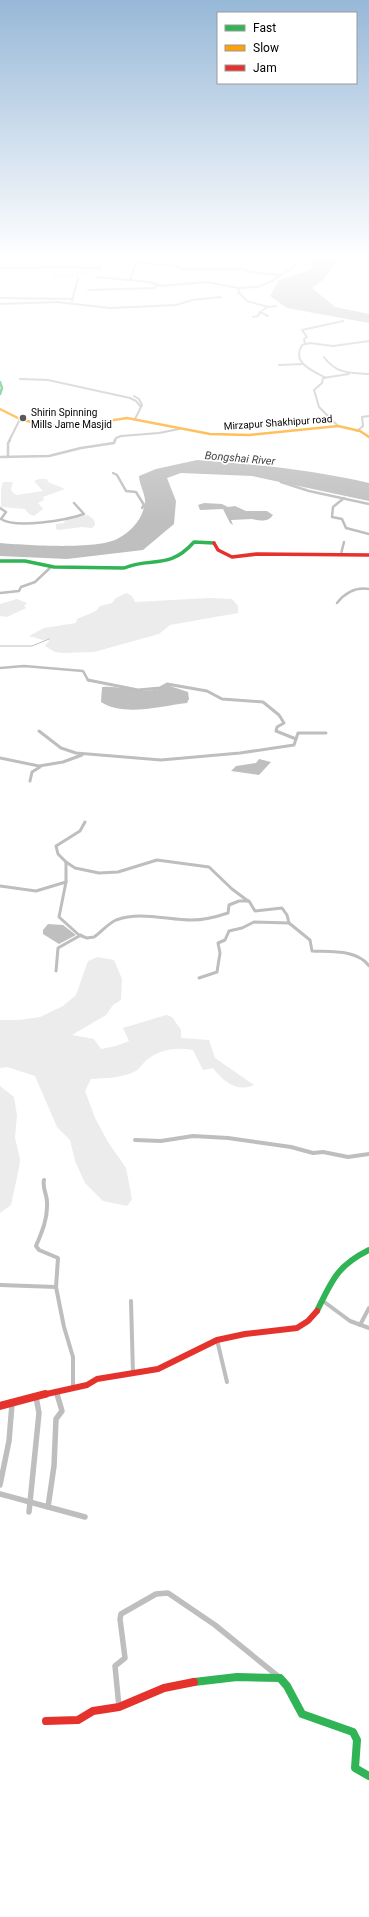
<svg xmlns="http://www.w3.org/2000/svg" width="369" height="1917" font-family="Roboto,sans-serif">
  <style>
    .green { fill: #ececec }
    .water { fill: #bfbfbf }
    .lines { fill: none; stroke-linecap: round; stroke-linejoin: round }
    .stream { stroke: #bfbfbf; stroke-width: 1 }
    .street-far4 { stroke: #bebebe; stroke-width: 2 }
    .street-far3 { stroke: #bebebe; stroke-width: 2.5 }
    .street-far2 { stroke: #bebebe; stroke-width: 3 }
    .street-far1 { stroke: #bebebe; stroke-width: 4 }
    .street { stroke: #bebebe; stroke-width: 5.5 }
    .fast-far3 { stroke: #30b455; stroke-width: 2.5 }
    .fast-far2 { stroke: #30b455; stroke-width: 3.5 }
    .fast-far1 { stroke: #30b455; stroke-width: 6 }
    .fast { stroke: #30b455; stroke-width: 8 }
    .slow { stroke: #ff9f0a; stroke-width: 2.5 }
    .jam-far2 { stroke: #e5322d; stroke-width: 3.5 }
    .jam-far1 { stroke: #e5322d; stroke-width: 6 }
    .jam { stroke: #e5322d; stroke-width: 8 }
    .poi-dot { fill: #595959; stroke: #fff; stroke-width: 1.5 }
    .labels { text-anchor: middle; stroke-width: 3.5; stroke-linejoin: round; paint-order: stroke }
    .far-poi-label { font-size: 10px; fill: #000; stroke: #fff; text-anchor: start }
    .far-street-label { font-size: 10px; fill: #000; stroke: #fff }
    .far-water-label { font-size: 11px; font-style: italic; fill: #444; stroke: #fff }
  </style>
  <rect width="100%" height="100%" fill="#fff"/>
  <!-- green -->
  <g class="green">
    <polygon points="85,272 92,274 89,276 54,278 51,275"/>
    <polygon points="39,479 47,479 48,482 65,489 43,497 44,500 38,503 43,509 34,516 29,514 25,509 1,507 1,489 3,482 13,482 11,489 13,493 17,495 43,491 34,481"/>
    <polygon points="88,515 94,520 95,525 92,528 82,527 58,530 56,529 56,524 64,523 66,519"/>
    <polygon points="126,593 132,596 135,602 209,598 232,599 238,606 238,613 170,625 159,634 94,652 63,653 55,652 45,646 49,641 48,639 43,640 29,636 44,628 76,623 77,619 96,611 100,606 112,603 116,598"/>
    <polygon points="17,599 27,603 24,606 26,608 7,617 0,616 0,604"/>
    <path d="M98,957L114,960L122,979L121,1000L113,1005L106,1015L72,1035L94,1039L101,1049L116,1046L129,1041L123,1028L166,1015L172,1017L181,1030V1038L209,1040L215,1058L254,1085C237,1093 223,1081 213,1068L203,1070L193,1050C177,1047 161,1049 148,1059C143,1062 140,1069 134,1072C120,1078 107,1078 91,1079L85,1091L95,1118L108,1142L126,1168L132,1199L127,1206L103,1201L85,1183L75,1161L70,1140L57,1127L35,1076L7,1067L0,1068V1020H19L40,1017L63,1006L76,995L88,961Z"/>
    <polygon points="0,1086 14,1097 17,1115 15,1138 20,1159 19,1168 11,1205 0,1213"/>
  </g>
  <!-- water -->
  <g class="water">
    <polygon points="312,255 335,255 336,263 324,279 312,288 335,307 369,314 369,323 287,308 270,296 279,280 311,270"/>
    <path d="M197,460C255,464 313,470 369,483V501L252,476L181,473L167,478L176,501L174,524L143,550L67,559L0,556V543C24,545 96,550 117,539C132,531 143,519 145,502C146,496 139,484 139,476L156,469Z"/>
    <path d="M204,503L222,504L228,507L235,506L246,511H267L273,515C266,525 254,519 245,517L252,519L231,520L233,525L230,523L223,509L200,510L198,505Z"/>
    <path d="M167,685L188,692L189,699L187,703C161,706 124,717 101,702L102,687C120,685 152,697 167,685Z"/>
    <polygon points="259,759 271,762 259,775 231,771 236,766 256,763"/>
    <polygon points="48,924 63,925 76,935 59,944 43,934 43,930"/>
  </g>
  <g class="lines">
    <!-- stream -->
    <polyline class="stream" points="0,646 32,646 49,639"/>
    <!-- street-far4 -->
    <g class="street-far4">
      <polyline points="150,255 168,255"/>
      <polyline points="362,255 369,262"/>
      <polyline points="139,263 179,266 180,269 243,269 250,272 281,275"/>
      <polyline points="0,268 77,267 99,269 100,265 98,258"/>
      <polyline points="96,277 150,282 161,286 206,282 238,288 258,287 272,281 293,267 298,255"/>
      <polyline points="130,280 135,266 145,255"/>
      <polyline points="240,288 238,292 247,301 268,307 260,312 268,316"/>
      <polyline points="88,290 154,288 157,285"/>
      <polyline points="0,298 73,299"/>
      <polyline points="72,301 78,278"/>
      <polyline points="57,302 110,308 176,305 192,300 221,297"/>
      <polyline points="0,304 59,302"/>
      <polyline points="268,307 276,306"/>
      <polyline points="253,317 258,316 260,312"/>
      <polyline points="305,344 304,339 307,337 302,330 343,321"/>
      <path d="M324,357C336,374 350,373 369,374"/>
      <polyline points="279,365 303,364"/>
      <path d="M326,378C313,371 291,363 302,345L310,343L333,346L369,341"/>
      <polyline points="20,379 48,380 130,398 136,401 141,407 135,419"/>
      <polyline points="134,396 139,399 142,405 141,407"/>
      <polyline points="338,426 319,407 314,390 322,383 323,378 349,374"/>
      <polyline points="357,431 363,426 362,417 369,416"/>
      <polyline points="9,441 20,419"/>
      <polyline points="115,441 116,438 121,436 159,433 179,429"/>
    </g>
    <!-- street-far3 -->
    <g class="street-far3">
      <polyline points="0,457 49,456 81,448 114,443 115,440"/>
      <polyline points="8,457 8,443 10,440"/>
      <polyline points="113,473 117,475 126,491 136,492 144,505 142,508"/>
      <polyline points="281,482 309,491 369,504"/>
      <polyline points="344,498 333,507 332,517 342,519 346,528 369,534"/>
      <path d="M0,508L6,512L1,519C16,529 67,520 84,514L74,503"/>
      <polyline points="341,554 344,542"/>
      <polyline points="0,593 19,591 21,587 35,582 52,566"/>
      <path d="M337,603C345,593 356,587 369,589"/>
      <polyline points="0,668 24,666 83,671 88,680 90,681"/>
    </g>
    <!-- street-far2 -->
    <g class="street-far2">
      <polyline points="88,680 138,690 160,688 167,684 207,691 222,699 263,702 279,715 284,723 277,727 276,731 296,739"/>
      <polyline points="39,731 61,748 76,753 161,760 240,753 294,745 298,733 326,733"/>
      <polyline points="0,758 39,766 63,762 82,755"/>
      <polyline points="30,781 32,772 40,767"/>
      <path d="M85,822L80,831L56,846L58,854L66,862V882L59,917L79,935L87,938L94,937C102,932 107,924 116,920C140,911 167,920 192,920C205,920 216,917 228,913L229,905L239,901H249L255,911L282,908L287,915L289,923"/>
      <polyline points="66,862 75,868 99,873 118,872 157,860 209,867 232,889 248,901"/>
      <polyline points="0,886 36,891 66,882"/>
      <polyline points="56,971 58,948 81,935"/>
      <path d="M199,978L217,972L220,953L218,943L225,940L229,931L242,928L254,922L289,923L310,940L312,951C330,952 357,949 369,966"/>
    </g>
    <!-- street-far1 -->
    <g class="street-far1">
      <polyline points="135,1140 161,1141 193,1136 228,1138 291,1147 313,1153 323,1152 348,1157 369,1154"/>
      <path d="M44,1180C42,1188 47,1194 47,1202C48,1218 42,1232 36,1246L39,1250L58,1258L56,1287L64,1327L73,1357V1387"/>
      <polyline points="0,1285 56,1287"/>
      <polyline points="131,1301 133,1374"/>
      <polyline points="323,1301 350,1321 369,1328"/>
      <polyline points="360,1325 369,1308"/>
      <polyline points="217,1340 227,1382"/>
      <polyline points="57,1392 58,1395"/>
    </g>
    <!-- street -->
    <g class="street">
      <polyline points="0,1485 9,1441 12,1404"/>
      <polyline points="0,1494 85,1517"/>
      <polyline points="48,1507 54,1466 56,1419 62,1411 57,1394"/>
      <polyline points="29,1512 39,1413 36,1397"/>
      <polyline points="119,1707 115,1666 125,1658 120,1619 121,1614 156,1594 168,1593 215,1625 279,1677"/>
    </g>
    <!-- fast-far3 -->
    <polyline class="fast-far3" points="0,382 2,388 0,394"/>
    <!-- fast-far2 -->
    <path class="fast-far2" d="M0,561H25L54,567L124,568C152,556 168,571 194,542L214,543"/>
    <!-- fast-far1 -->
    <path class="fast-far1" d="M317,1311C332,1280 337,1266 369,1250"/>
    <!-- fast -->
    <polyline class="fast" points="194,1682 237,1677 280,1678 287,1686 302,1714 353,1732 357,1740 355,1768 369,1776"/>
    <!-- slow -->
    <polyline class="slow" points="0,409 20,419 42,425 75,426 127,418 210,434 249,435 338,426 360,431 369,437"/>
    <!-- jam-far2 -->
    <polyline class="jam-far2" points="214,543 218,550 232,557 257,554 369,555"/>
    <!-- jam-far1 -->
    <polyline class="jam-far1" points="42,1395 87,1385 97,1379 158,1369 217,1340 245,1334 297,1328 308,1321 317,1311"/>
    <!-- jam -->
    <g class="jam">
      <polyline points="0,1406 45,1394"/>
      <polyline points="46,1721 78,1720 93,1711 119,1707 164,1688 194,1682"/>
    </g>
  </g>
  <!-- sky -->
  <linearGradient id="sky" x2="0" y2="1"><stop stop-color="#97b8d8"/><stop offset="0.49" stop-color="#fff"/><stop offset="1" stop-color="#fff" stop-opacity="0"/></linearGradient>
  <rect width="369" height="523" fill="url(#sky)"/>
  <!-- markers -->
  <circle class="poi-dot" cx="23" cy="418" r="4"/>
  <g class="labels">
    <!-- far-poi labels -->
    <g class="far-poi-label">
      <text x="31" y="416">Shirin Spinning<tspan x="31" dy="12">Mills Jame Masjid</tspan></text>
    </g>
    <!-- far-street labels -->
    <g class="far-street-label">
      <text transform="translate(278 422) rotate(-4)" y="4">Mirzapur Shakhipur road</text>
    </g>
    <!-- far-water labels -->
    <g class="far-water-label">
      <text transform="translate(240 458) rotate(5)" y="4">Bongshai River</text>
    </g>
  </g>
  <!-- legend -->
  <rect x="217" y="12" width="140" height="72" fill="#ffffff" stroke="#999999"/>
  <rect x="225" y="25" width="20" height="6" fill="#30b455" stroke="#999999"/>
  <text x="253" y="32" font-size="12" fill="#000000">Fast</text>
  <rect x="225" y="45" width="20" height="6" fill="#ff9f0a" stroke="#999999"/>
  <text x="253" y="52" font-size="12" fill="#000000">Slow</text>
  <rect x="225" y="65" width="20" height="6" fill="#e5322d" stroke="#999999"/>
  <text x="253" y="72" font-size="12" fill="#000000">Jam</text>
</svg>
